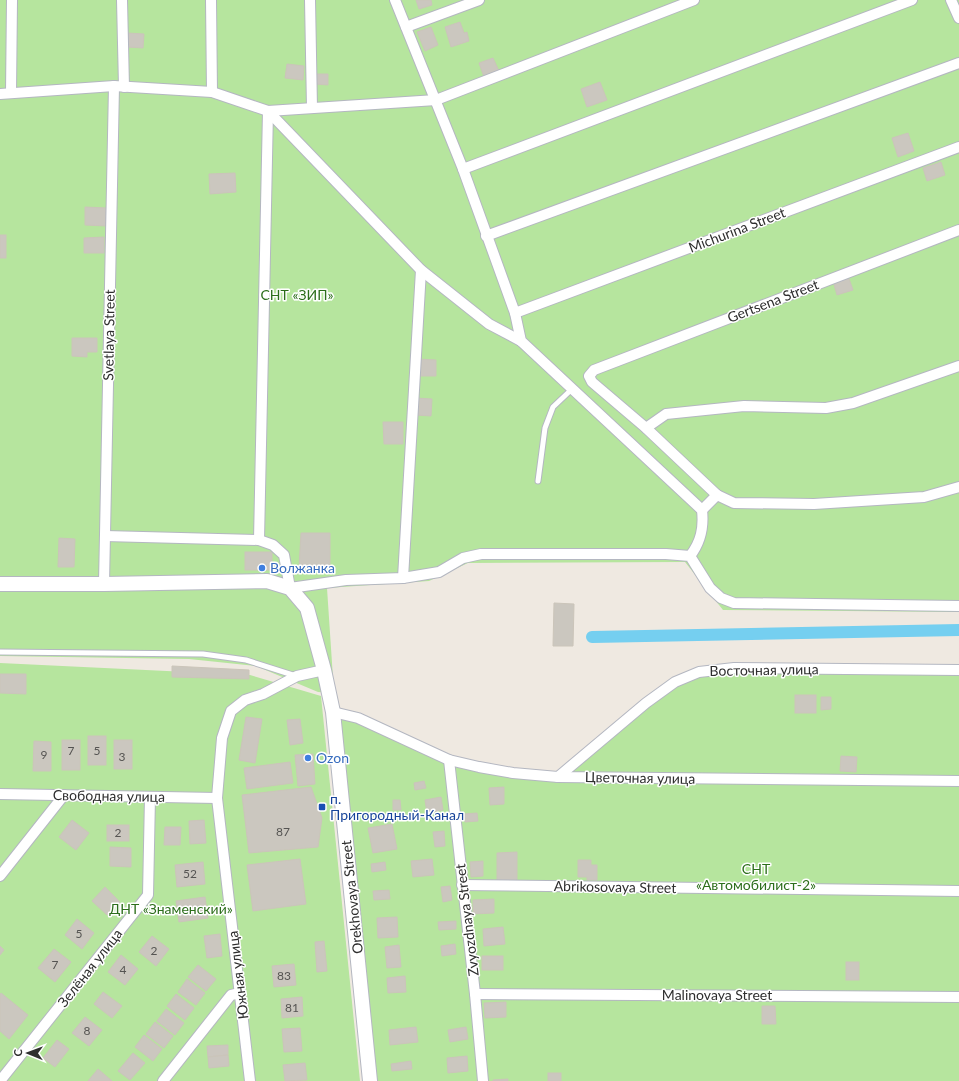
<svg xmlns="http://www.w3.org/2000/svg" width="959" height="1081" font-family="Lato,sans-serif">
  <style>
    .green { fill: #b6e59e }
    .lines { fill: none; stroke-linecap: round; stroke-linejoin: round }
    .canal { stroke: #75cff0; stroke-width: 12 }
    .building { fill: #cbc7bf; stroke: #cbc5ba }
    .lane-casing { stroke: #b4b7c1; stroke-width: 7 }
    .street-casing { stroke: #b4b7c1; stroke-width: 12 }
    .secondary-casing { stroke: #b4b7c1; stroke-width: 16 }
    .lane { stroke: #fff; stroke-width: 5 }
    .street { stroke: #fff; stroke-width: 10 }
    .secondary { stroke: #fff; stroke-width: 14 }
    .shop-dot { fill: #3f7fe0; stroke: #fff; stroke-width: 1.5 }
    .transit-dot { fill: #1a4fb4; stroke: #fff; stroke-width: 1.5 }
    .labels { text-anchor: middle; stroke-width: 3; stroke-linejoin: round; paint-order: stroke }
    .number-label { font-size: 12px; fill: #555452 }
    .street-label { font-size: 14px; fill: #2e2e2e; stroke: #fff }
    .park-label { font-size: 14px; fill: #2c6e1b; stroke: #fff }
    .shop-label { font-size: 14px; fill: #366cbe; stroke: #fff; text-anchor: start }
    .transit-label { font-size: 14px; fill: #164399; stroke: #fff; text-anchor: start }
  </style>
  <rect width="100%" height="100%" fill="#efe9e1"/>
  <!-- green -->
  <g class="green">
    <polygon points="0,0 959,0 959,612 723,610 685,562 468,563 429,581 327,588 334,693 318,692 256,666 189,659 0,656"/>
    <polygon points="0,663 250,675 321,696 360,1081 0,1081"/>
    <polygon points="959,670 959,1081 370,1081 333,712 449,760 558,777 646,703 699,672"/>
  </g>
  <g class="lines">
    <!-- canal -->
    <polyline class="canal" points="592,637 959,630"/>
  </g>
  <!-- building -->
  <g class="building">
    <polygon points="416,0 431,0 432,5 419,9"/>
    <polygon points="460,22 464,33 467,32 469,41 451,47 445,27"/>
    <polygon points="431,27 438,45 425,51 417,32"/>
    <polygon points="128,33 144,34 143,48 127,47"/>
    <polygon points="493,58 499,71 484,77 479,63"/>
    <polygon points="287,64 304,66 303,80 285,78"/>
    <polygon points="314,74 328,74 328,85 314,84"/>
    <polygon points="600,82 607,100 587,107 581,89"/>
    <polygon points="908,133 914,151 898,157 892,138"/>
    <polygon points="941,162 945,175 927,181 923,168"/>
    <polygon points="235,173 236,192 210,194 209,174"/>
    <polygon points="85,207 107,208 106,226 85,225"/>
    <rect x="0" y="235" width="6" height="23"/>
    <polygon points="104,237 104,253 84,253 84,238"/>
    <polygon points="848,276 853,290 837,295 833,281"/>
    <polygon points="72,338 97,338 97,352 87,352 87,357 72,356"/>
    <polygon points="418,359 436,360 436,376 417,376"/>
    <polygon points="416,398 432,399 431,416 415,415"/>
    <polygon points="383,422 403,422 403,444 384,444"/>
    <polygon points="301,533 330,533 330,568 299,568"/>
    <polygon points="59,538 75,539 74,567 58,567"/>
    <rect x="245" y="552" width="27" height="18"/>
    <polygon points="554,603 574,604 573,646 553,646"/>
    <polygon points="172,666 249,670 249,679 172,677"/>
    <polygon points="0,674 26,674 26,694 0,693"/>
    <rect x="795" y="695" width="21" height="18"/>
    <polygon points="821,697 831,697 831,709 821,710"/>
    <polygon points="246,717 262,719 255,763 239,760"/>
    <polygon points="300,719 303,743 290,745 287,720"/>
    <rect x="88" y="736" width="18" height="29"/>
    <rect x="62" y="740" width="18" height="30"/>
    <rect x="114" y="740" width="18" height="29"/>
    <polygon points="34,741 51,742 51,771 33,771"/>
    <polygon points="313,754 315,784 298,786 295,755"/>
    <polygon points="841,756 857,757 856,772 840,771"/>
    <polygon points="290,762 293,783 247,789 244,768"/>
    <polygon points="424,781 426,788 415,790 414,783"/>
    <polygon points="311,787 322,818 318,847 249,853 242,795"/>
    <polygon points="504,787 504,804 490,805 489,788"/>
    <polygon points="441,797 443,810 427,813 425,800"/>
    <polygon points="393,800 400,800 401,810 393,810"/>
    <polygon points="477,813 478,821 465,822 464,814"/>
    <polygon points="72,820 89,833 76,850 59,837"/>
    <polygon points="204,820 206,843 190,844 189,821"/>
    <polygon points="392,824 397,849 373,853 368,828"/>
    <rect x="107" y="825" width="22" height="16"/>
    <polygon points="165,827 181,827 180,845 164,845"/>
    <polygon points="444,831 445,846 435,847 433,832"/>
    <polygon points="110,847 131,848 131,867 110,866"/>
    <polygon points="517,852 517,881 497,881 497,853"/>
    <polygon points="300,859 306,904 253,911 247,865"/>
    <polygon points="432,859 434,875 413,877 411,861"/>
    <polygon points="578,860 591,860 591,865 597,865 597,880 587,880 587,877 578,877"/>
    <polygon points="483,861 483,876 471,877 470,862"/>
    <polygon points="203,862 205,884 177,887 175,865"/>
    <polygon points="385,862 386,870 372,872 371,864"/>
    <polygon points="450,886 452,900 443,902 441,887"/>
    <polygon points="105,887 120,902 107,915 92,901"/>
    <polygon points="389,890 390,899 374,900 373,891"/>
    <polygon points="205,897 208,918 179,922 176,901"/>
    <polygon points="494,899 494,913 473,914 473,900"/>
    <polygon points="397,917 398,937 378,938 377,918"/>
    <polygon points="77,919 94,933 82,949 65,935"/>
    <polygon points="456,921 456,929 439,930 438,922"/>
    <polygon points="503,927 505,944 484,946 483,929"/>
    <polygon points="220,934 222,956 207,958 204,936"/>
    <polygon points="152,936 169,949 156,966 139,952"/>
    <polygon points="324,941 327,971 317,972 315,942"/>
    <polygon points="455,944 456,954 442,956 441,946"/>
    <polygon points="399,945 401,967 387,968 385,947"/>
    <polygon points="0,946 4,950 0,955"/>
    <polygon points="54,949 71,962 55,982 38,968"/>
    <polygon points="121,955 138,969 125,985 108,972"/>
    <rect x="482" y="956" width="21" height="14"/>
    <rect x="846" y="962" width="13" height="18"/>
    <polygon points="294,964 296,985 274,987 272,966"/>
    <polygon points="198,965 216,979 206,991 188,977"/>
    <polygon points="405,976 406,992 388,993 387,978"/>
    <polygon points="187,979 205,993 196,1005 178,992"/>
    <polygon points="103,992 122,1006 112,1018 94,1004"/>
    <polygon points="1,993 28,1015 9,1039 0,1031 0,995"/>
    <polygon points="176,994 194,1008 185,1020 167,1006"/>
    <polygon points="302,997 303,1016 282,1018 281,999"/>
    <polygon points="506,1002 506,1017 485,1018 484,1003"/>
    <polygon points="762,1006 775,1006 776,1024 762,1024"/>
    <polygon points="166,1009 184,1023 175,1035 157,1021"/>
    <polygon points="85,1017 102,1030 89,1046 72,1033"/>
    <polygon points="155,1022 173,1036 164,1048 146,1034"/>
    <polygon points="416,1027 418,1042 390,1045 389,1030"/>
    <polygon points="466,1027 468,1039 450,1042 448,1030"/>
    <polygon points="300,1028 302,1051 284,1052 282,1029"/>
    <polygon points="144,1035 162,1049 153,1061 135,1047"/>
    <polygon points="57,1040 69,1049 55,1067 43,1058"/>
    <polygon points="228,1045 228,1055 208,1057 207,1046"/>
    <polygon points="133,1053 145,1063 130,1080 118,1071"/>
    <polygon points="228,1055 229,1066 209,1068 208,1057"/>
    <polygon points="467,1056 468,1071 448,1073 447,1058"/>
    <polygon points="411,1061 412,1069 392,1071 391,1064"/>
    <polygon points="305,1063 307,1080 285,1081 283,1065"/>
    <polygon points="98,1069 112,1081 88,1081"/>
    <rect x="548" y="1073" width="13" height="8"/>
    <polygon points="508,1079 508,1081 493,1081 493,1080"/>
  </g>
  <g class="lines">
    <!-- lane casing -->
    <g class="lane-casing">
      <g id="lane">
        <polyline points="538,481 545,428 553,407 572,389"/>
        <polyline points="0,652 203,654 246,660 296,676"/>
      </g>
    </g>
    <!-- street casing -->
    <g class="street-casing">
      <g id="street">
        <polyline points="122,0 124,87"/>
        <polyline points="211,0 212,92"/>
        <polyline points="310,0 312,108"/>
        <path d="M395,0L463,169L515,313L521,341L702,510C704,528 701,542 690,556"/>
        <polyline points="951,0 959,18"/>
        <polyline points="406,27 479,0"/>
        <polyline points="11,93 12,0"/>
        <polyline points="0,94 114,86 212,92 268,111 436,100 694,0"/>
        <polyline points="268,111 259,540 273,545 284,555 290,588 346,580 403,578 439,572 463,558 481,554 666,554 690,556 710,588 721,598 734,603 959,606"/>
        <polyline points="268,111 421,270 489,324 521,341"/>
        <polyline points="463,169 912,0"/>
        <polyline points="486,236 959,63"/>
        <polyline points="515,313 959,147"/>
        <polyline points="646,428 666,414 744,406 826,408 853,403 959,366"/>
        <polyline points="717,495 646,428 592,382 589,376 594,370 959,230"/>
        <polyline points="702,510 717,495 734,503 814,504 924,497 959,487"/>
        <polyline points="105,536 259,540"/>
        <polyline points="403,578 421,270"/>
        <polyline points="104,584 114,86"/>
        <polyline points="333,712 358,718 449,760 479,767 513,773 558,777 959,781"/>
        <polyline points="449,760 475,994 483,1081"/>
        <polyline points="558,777 646,703 675,682 699,672 734,668 959,670"/>
        <polyline points="0,794 217,798"/>
        <polyline points="0,876 64,795"/>
        <polyline points="462,885 959,891"/>
        <polyline points="475,994 959,997"/>
        <polyline points="0,1081 148,895 150,797"/>
        <polyline points="163,1081 231,995 240,993"/>
        <polyline points="250,1081 217,798 222,738 231,711 245,700 263,694 297,676 324,670"/>
      </g>
    </g>
    <!-- secondary casing -->
    <g class="secondary-casing">
      <polyline id="secondary" points="0,584 104,584 267,581 290,588 307,608 324,670 333,712 370,1081"/>
    </g>
    <!-- lane -->
    <use href="#lane" class="lane"/>
    <!-- street -->
    <use href="#street" class="street"/>
    <!-- secondary -->
    <use href="#secondary" class="secondary"/>
  </g>
  <!-- markers -->
  <g class="shop-dot">
    <circle cx="262" cy="568" r="4"/>
    <circle cx="308" cy="758" r="4"/>
  </g>
  <rect class="transit-dot" x="318" y="803" width="8" height="8" rx="2"/>
  <g class="labels">
    <!-- number labels -->
    <g class="number-label">
      <text x="71" y="755">7</text>
      <text x="97" y="755">5</text>
      <text x="44" y="759">9</text>
      <text x="122" y="761">3</text>
      <text x="283" y="836">87</text>
      <text x="118" y="837">2</text>
      <text x="190" y="878">52</text>
      <text x="79" y="938">5</text>
      <text x="154" y="955">2</text>
      <text x="55" y="969">7</text>
      <text x="123" y="974">4</text>
      <text x="284" y="980">83</text>
      <text x="292" y="1012">81</text>
      <text x="87" y="1035">8</text>
    </g>
    <!-- street labels -->
    <g class="street-label">
      <text transform="translate(737 230) rotate(-21)" y="5">Michurina Street</text>
      <text transform="translate(773 301) rotate(-21)" y="5">Gertsena Street</text>
      <text transform="translate(109 335) rotate(-89)" y="5">Svetlaya Street</text>
      <text transform="translate(764 670) rotate(-1)" y="5">Восточная улица</text>
      <text transform="translate(640 778) rotate(1)" y="5">Цветочная улица</text>
      <text transform="translate(109 796) rotate(1)" y="5">Свободная улица</text>
      <text transform="translate(615 887) rotate(1)" y="5">Abrikosovaya Street</text>
      <text transform="translate(352 897) rotate(-96)" y="5">Orekhovaya Street</text>
      <text transform="translate(467 920) rotate(-97)" y="5">Zvyozdnaya Street</text>
      <text transform="translate(90 968) rotate(-52)" y="5">Зелёная улица</text>
      <text transform="translate(238 975) rotate(-97)" y="5">Южная улица</text>
      <text x="717" y="1000">Malinovaya Street</text>
    </g>
    <!-- park labels -->
    <g class="park-label">
      <text x="297" y="300">СНТ «ЗИП»</text>
      <text x="756" y="874">СНТ<tspan x="756" dy="16">«Автомобилист-2»</tspan></text>
      <text x="171" y="914">ДНТ «Знаменский»</text>
    </g>
    <!-- shop labels -->
    <g class="shop-label">
      <text x="270" y="573">Волжанка</text>
      <text x="316" y="763">Ozon</text>
    </g>
    <!-- transit labels -->
    <g class="transit-label">
      <text x="330" y="804">п.<tspan x="330" dy="16">Пригородный-Канал</tspan></text>
    </g>
  </g>
  <!-- north arrow -->
  <g transform="translate(28 1053) rotate(271)" stroke="#ffffff" stroke-width="3" paint-order="stroke">
  <path d="M0-3L7 15L0 10L-7 15Z" fill="#2e2e2e"/>
  <text y="-6" font-size="11" font-weight="bold" text-anchor="middle" fill="#2e2e2e">С</text>
  </g>
</svg>
